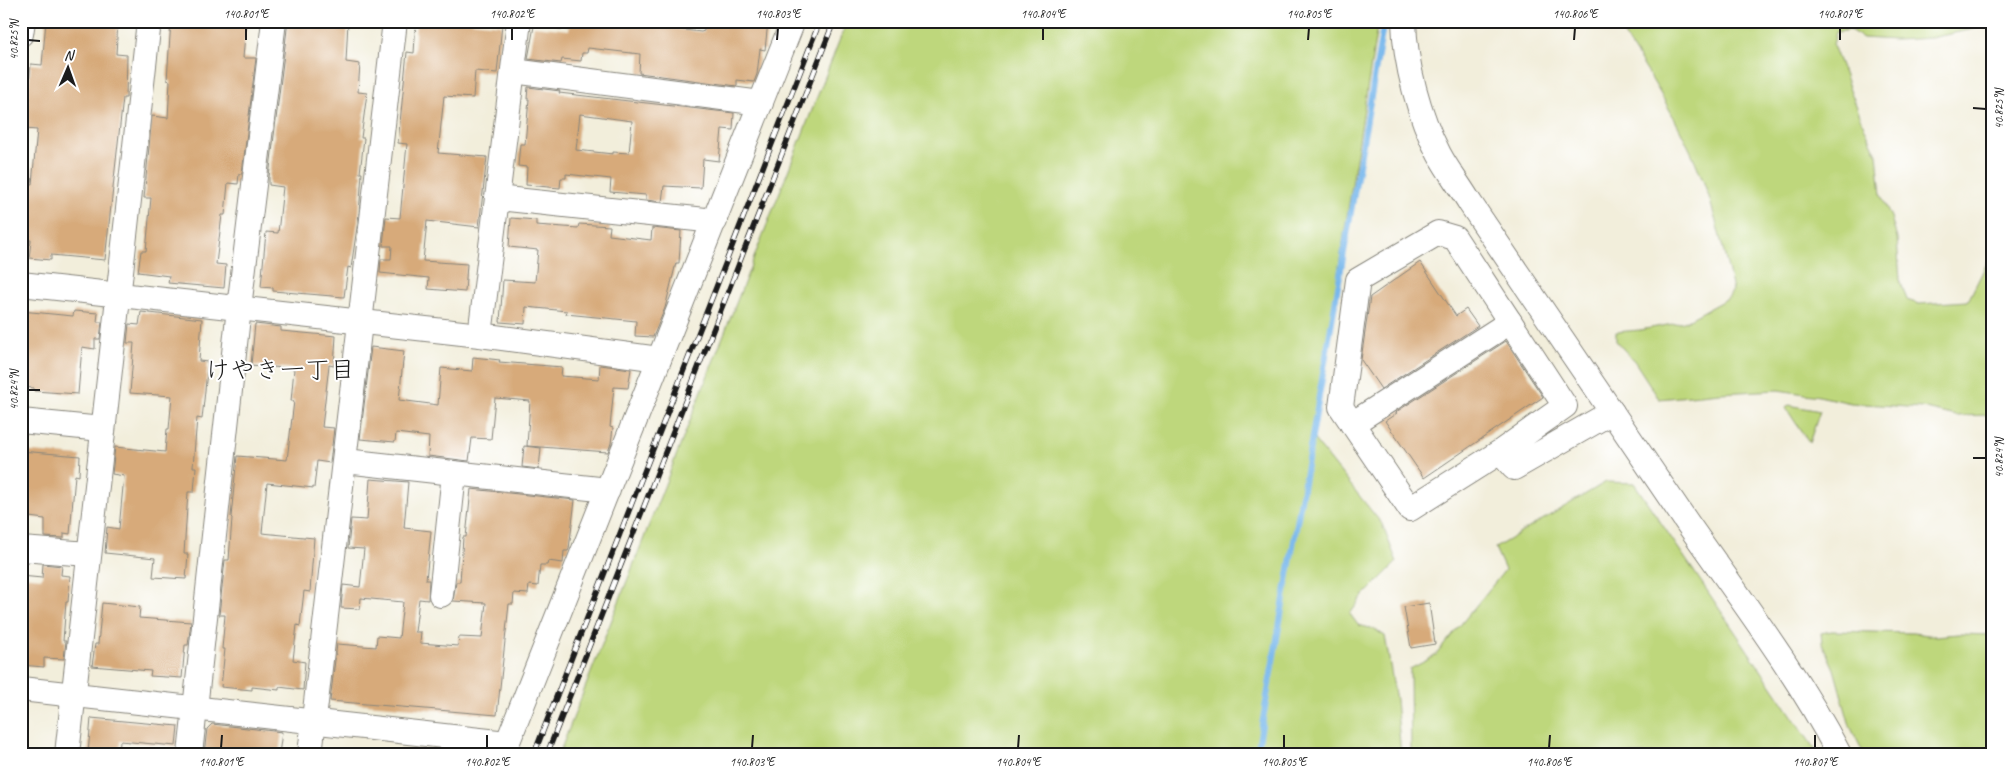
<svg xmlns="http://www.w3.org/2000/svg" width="2013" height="775" font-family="Caveat,'Klee One',sans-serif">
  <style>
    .green { fill: #bed77c; stroke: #6d7a4c }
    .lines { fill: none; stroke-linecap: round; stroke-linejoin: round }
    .stream { stroke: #78b8ec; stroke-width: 6 }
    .building { fill: #d7aa7a; fill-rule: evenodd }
    .minor-casing { stroke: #87857c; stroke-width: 26 }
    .minor { stroke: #fff; stroke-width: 24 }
    .rail-casing { stroke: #1c1c1c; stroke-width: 5.5 }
    .rail { stroke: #fff; stroke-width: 4; stroke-dasharray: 11; stroke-linecap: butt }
    .ticks { fill: none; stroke: #1c1c1c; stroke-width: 2 }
    .labels { text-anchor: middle; stroke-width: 4; stroke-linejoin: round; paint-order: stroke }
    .neighbourhood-label { font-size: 25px; fill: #1c1c1c; stroke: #fff }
    .neatline { fill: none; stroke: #1c1c1c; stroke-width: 2 }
    .ticks-label { font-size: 12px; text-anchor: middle; fill: #1c1c1c }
  </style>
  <rect width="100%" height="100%" fill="#fff"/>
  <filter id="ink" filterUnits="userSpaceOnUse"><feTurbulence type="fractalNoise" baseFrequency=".02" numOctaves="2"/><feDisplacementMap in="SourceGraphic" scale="10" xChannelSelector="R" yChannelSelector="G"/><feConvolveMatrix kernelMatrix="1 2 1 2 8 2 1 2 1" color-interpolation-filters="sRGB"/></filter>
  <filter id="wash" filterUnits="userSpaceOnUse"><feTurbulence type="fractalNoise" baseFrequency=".0096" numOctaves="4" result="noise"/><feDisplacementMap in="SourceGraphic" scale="20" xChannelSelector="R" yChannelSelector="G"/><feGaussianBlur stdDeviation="1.12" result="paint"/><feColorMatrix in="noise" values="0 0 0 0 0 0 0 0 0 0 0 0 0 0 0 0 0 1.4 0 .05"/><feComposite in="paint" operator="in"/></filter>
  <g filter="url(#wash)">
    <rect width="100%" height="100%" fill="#f2eedb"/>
    <!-- green -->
    <g class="green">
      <polygon points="847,21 1378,21 1312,437 1382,524 1397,562 1362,597 1350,614 1358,625 1374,629 1385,636 1396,700 1401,754 559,754"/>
      <path d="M1615,21H1992V25L1931,38L1895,40L1863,38L1850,30L1836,32L1833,45L1866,131L1877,154L1881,195L1891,217L1897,239L1900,280L1907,300L1919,304L1968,301L1992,253V415L1956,416L1922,408L1851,403L1819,396L1778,390L1720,393L1659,399L1635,362L1616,341V332L1640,330L1684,322L1728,298L1733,290C1726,259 1718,228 1709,197C1688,135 1651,76 1615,21Z"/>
      <polygon points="1789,405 1820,411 1809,443 1786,408"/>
      <polygon points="1606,482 1634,483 1818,754 1411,754 1410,669 1435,656 1505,570 1495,548"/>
      <polygon points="1832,631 1913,633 1936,636 1958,634 1992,635 1992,754 1864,754 1850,726 1834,669 1822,643 1821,633"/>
    </g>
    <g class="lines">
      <!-- stream -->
      <polyline class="stream" points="1257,754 1384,21"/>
    </g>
    <g id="blocks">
      <!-- building -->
      <g class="building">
        <polygon points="46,21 118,21 116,54 127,55 126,98 123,98 105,260 51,255 51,260 29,258 31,240 21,240 21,183 32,184 37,130 25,129 31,64 42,65"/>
        <polygon points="171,21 246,22 243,58 256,58 242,174 239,174 238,184 228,183 225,215 222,215 216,264 226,265 224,288 168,283 169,276 138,272 141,251 146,251 151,198 144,198 152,116 168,118 170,81 167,80"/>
        <polygon points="288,21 348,21 346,62 360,64 358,92 367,93 361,138 364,138 360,173 362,173 359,214 351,268 348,267 344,297 273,291 273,288 261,287 266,232 278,233 283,187 269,185 269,177"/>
        <polygon points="416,21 460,21 502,25 497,73 475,71 473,98 444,96 438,153 487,157 479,227 427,221 423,261 467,264 465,292 428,289 429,278 380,273 381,259 391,259 392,246 383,246 386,217 400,218 407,144 398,143 407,52 414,53"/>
        <polygon points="570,21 612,21 701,32 704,31 704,21 768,21 765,50 760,49 757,74 754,82 737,80 737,86 639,73 640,54 588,48 587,53 582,53 581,61 562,59 561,63 528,59 534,26 569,30"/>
        <path d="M528,87L560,91L559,93L734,113L733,130L722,129L719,161L703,159L701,188L664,186L662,202L646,200V195L610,192L611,179L566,174V178H561L560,188L526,185L527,167L518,166L520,144H525L529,99H527ZM580,114L632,121L629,153L613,152V154L576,150Z"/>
        <polygon points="511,218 536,220 536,225 578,228 579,224 610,226 609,235 651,240 652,228 681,231 679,263 676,263 665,308 653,337 635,336 636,321 566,314 567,311 526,307 525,324 500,322 503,280 535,282 538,250 509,247"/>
        <polygon points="1420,262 1456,316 1466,309 1478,326 1381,389 1361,360 1370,297"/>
        <polygon points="21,311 73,316 74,311 98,313 97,322 102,322 100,339 95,339 95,349 82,347 78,394 34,391 34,388 21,387"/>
        <polygon points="141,312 202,319 199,361 208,362 202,419 197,418 193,467 196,467 194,492 188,492 184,554 188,554 186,579 153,577 155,558 105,553 107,527 119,529 124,476 112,474 115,447 165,452 167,429 169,429 172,396 130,393 134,343 127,343 129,324 139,325"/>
        <polygon points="255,324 281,327 281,331 336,336 334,366 329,365 322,427 334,428 330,463 317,461 314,488 267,483 262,533 314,538 310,592 304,591 300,626 297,625 293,660 305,662 303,690 279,687 279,690 252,687 252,690 221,687 225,649 222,649 225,615 219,615 225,560 229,560 232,518 231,517 237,456 287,460 294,401 291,401 294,369 251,365"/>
        <polygon points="1506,341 1543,397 1424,478 1385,421 1397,413 1396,412"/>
        <polygon points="371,347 404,351 399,400 438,405 441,368 472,371 473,357 500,360 499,362 562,367 561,376 599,379 600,365 631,369 628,388 614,387 610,427 613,428 611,443 608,452 527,446 530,401 495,398 491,439 472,438 469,461 428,456 429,437 396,433 395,442 360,439"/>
        <polygon points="524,446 541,448 539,469 522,467"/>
        <polygon points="21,451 80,456 79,476 75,475 70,534 64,533 64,538 45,537 45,519 21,516"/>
        <polygon points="370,479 408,482 404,528 431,531 426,580 429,580 428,600 419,599 415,632 421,632 420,643 458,646 459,637 482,638 486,603 453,601 456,582 460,582 463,537 466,537 471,489 575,500 569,549 568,551 564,551 563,563 548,561 547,565 540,565 538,586 529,585 528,594 514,593 513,604 509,604 497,715 330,701 337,644 376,647 377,636 399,638 403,602 361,598 360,609 341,608 343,585 360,587 364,549 348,548 351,519 367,520"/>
        <polygon points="43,564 62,566 61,575 70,576 68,602 66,602 63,641 66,641 64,659 44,658 44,667 21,665 21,576 42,578"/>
        <polygon points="102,603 140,607 139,618 191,622 188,645 185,645 182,678 150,676 151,671 92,666 95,644 98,644"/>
        <polygon points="1429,603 1435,644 1411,648 1404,607"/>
        <polygon points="91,718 178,726 176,746 120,741 119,754 88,754"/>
        <polygon points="212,724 282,732 279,754 241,754 223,751 223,754 204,754 207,729"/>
      </g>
    </g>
  </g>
  <g filter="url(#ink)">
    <use href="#blocks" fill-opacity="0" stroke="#87857c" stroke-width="1"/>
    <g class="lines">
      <!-- minor casing -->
      <g class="minor-casing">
        <g id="minor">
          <path d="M1404,21C1405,64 1419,116 1439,154C1448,171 1460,186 1470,203C1542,309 1613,415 1686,521C1739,597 1796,671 1839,754"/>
          <polyline points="21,34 23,21"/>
          <polyline points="513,71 761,103"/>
          <polyline points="497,198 715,221"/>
          <polyline points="21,284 480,335 659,359"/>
          <polyline points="480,335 519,21"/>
          <polyline points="21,421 102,429"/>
          <polyline points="1352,424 1510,322"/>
          <polyline points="1500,452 1565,406 1455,238 1438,233 1358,280 1341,407 1410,509 1500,452 1514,468 1612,412"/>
          <polyline points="345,461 608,490"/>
          <polyline points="21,549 89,554"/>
          <polyline points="441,595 454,474"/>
          <polyline points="21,689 507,743"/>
          <polyline points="67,754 149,21"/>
          <polyline points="190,754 239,308 274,21"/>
          <polyline points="310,754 395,21"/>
          <polyline points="503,754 793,21"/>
        </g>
      </g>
      <!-- minor -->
      <use href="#minor" class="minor"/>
      <!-- rail casing -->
      <g class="rail-casing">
        <g id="rail">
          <polyline points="534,754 820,21"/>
          <polyline points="547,754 834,21"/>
        </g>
      </g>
      <!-- rail -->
      <use href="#rail" class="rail"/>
    </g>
  </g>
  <!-- ticks -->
  <path class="ticks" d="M28,40L40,41M246,40V28M512,40V28M777,40L778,28M1043,40V28M1308,40L1309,28M1574,40L1575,28M1840,40V28M1973,108L1986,109M28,390H40M1973,458H1986M221,748L222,735M487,748V735M752,748L753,735M1018,748L1019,735M1284,748V735M1549,748L1550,735M1815,748V735"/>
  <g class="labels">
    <!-- neighbourhood labels -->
    <g class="neighbourhood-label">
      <text x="280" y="378">けやき一丁目</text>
    </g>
  </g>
  <!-- margin -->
  <rect width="2013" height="775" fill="none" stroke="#fff" stroke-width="55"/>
  <!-- north arrow -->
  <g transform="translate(68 68) rotate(2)" stroke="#ffffff" stroke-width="4" paint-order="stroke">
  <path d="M0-4L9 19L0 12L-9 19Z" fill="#1c1c1c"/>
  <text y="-8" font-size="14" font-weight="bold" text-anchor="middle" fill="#1c1c1c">N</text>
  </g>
  <rect x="28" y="28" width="1958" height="720" class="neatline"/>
  <g class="ticks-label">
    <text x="246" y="18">140.801°E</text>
    <text x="512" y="18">140.802°E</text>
    <text x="778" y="18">140.803°E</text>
    <text x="1043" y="18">140.804°E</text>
    <text x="1309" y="18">140.805°E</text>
    <text x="1575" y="18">140.806°E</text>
    <text x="1840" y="18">140.807°E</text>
    <text transform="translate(14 40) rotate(-90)" y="4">40.825°N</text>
    <text transform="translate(1999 109) rotate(-90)" y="4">40.825°N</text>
    <text transform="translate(14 390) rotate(-90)" y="4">40.824°N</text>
    <text transform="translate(1999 458) rotate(-90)" y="4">40.824°N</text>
    <text x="221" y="766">140.801°E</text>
    <text x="487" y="766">140.802°E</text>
    <text x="752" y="766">140.803°E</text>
    <text x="1018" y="766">140.804°E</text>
    <text x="1284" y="766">140.805°E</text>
    <text x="1549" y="766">140.806°E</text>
    <text x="1815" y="766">140.807°E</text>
  </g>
</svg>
